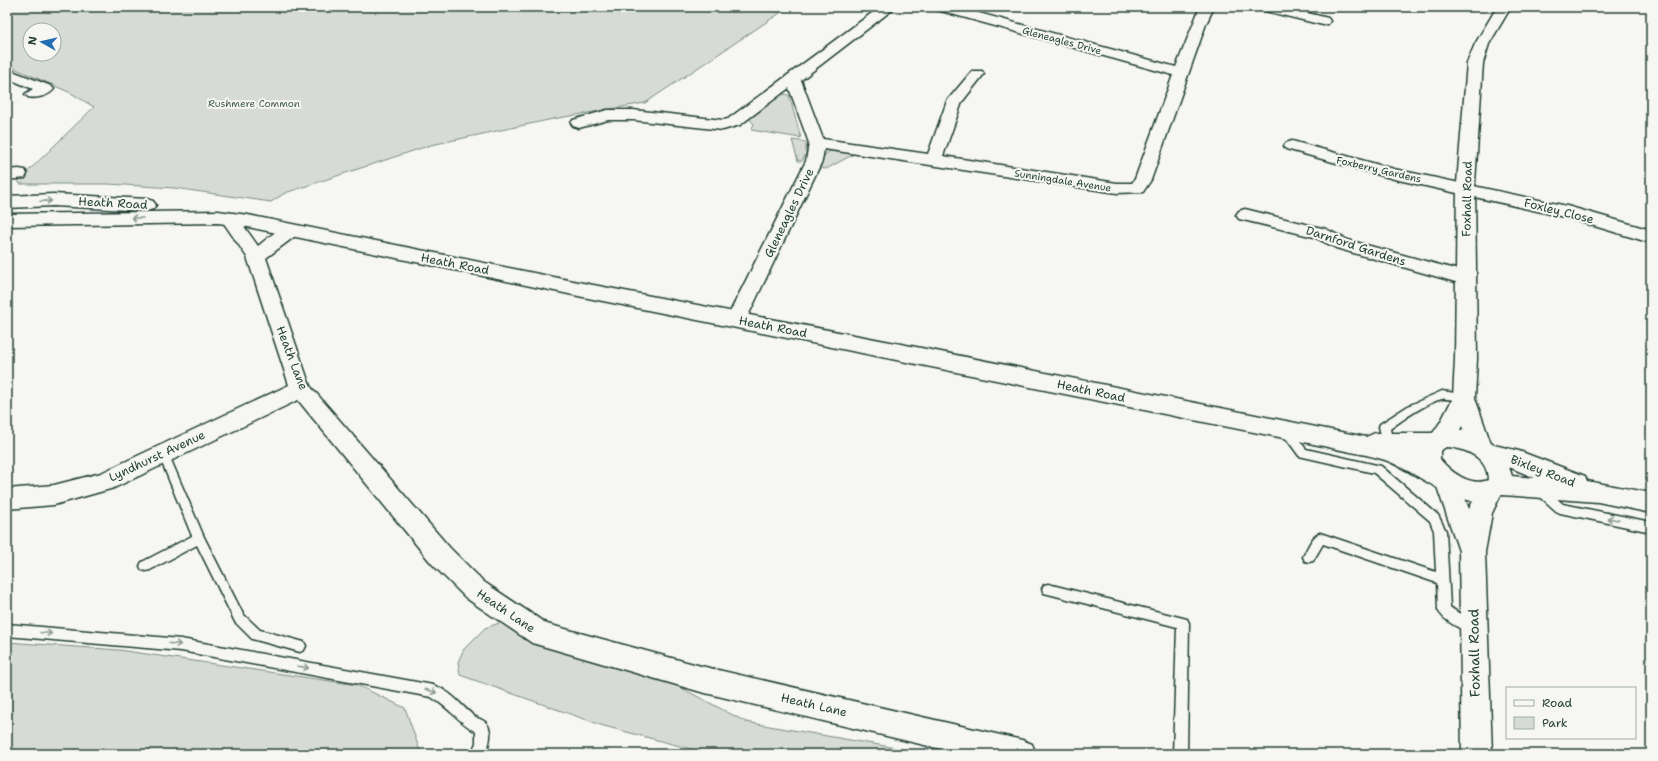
<svg xmlns="http://www.w3.org/2000/svg" width="1658" height="761" font-family="'Shantell Sans',sans-serif">
  <style>
    .green { fill: #d6dbd6; stroke: #7a8c85; fill-rule: evenodd }
    .lines { fill: none; stroke-linecap: round; stroke-linejoin: round }
    .service-casing { stroke: #1f3d34; stroke-width: 3 }
    .minor-casing { stroke: #1f3d34; stroke-width: 3 }
    .tertiary-casing { stroke: #1f3d34; stroke-width: 3 }
    .primary-casing { stroke: #1f3d34; stroke-width: 3 }
    .service { fill: #f6f6f2; fill-rule: evenodd }
    .minor { fill: #f6f6f2; fill-rule: evenodd }
    .tertiary { fill: #f6f6f2; fill-rule: evenodd }
    .primary { fill: #f6f6f2; fill-rule: evenodd }
    .oneway { stroke: #8a9a93 }
    .labels { text-anchor: middle; stroke-width: 4; stroke-linejoin: round; paint-order: stroke }
    .far-street-label { font-size: 10px; fill: #1f3d34; stroke: #f6f6f2 }
    .far-park-label { font-size: 10px; fill: #445d54; stroke: #f6f6f2 }
    .street-label { font-size: 12px; fill: #1f3d34; stroke: #f6f6f2 }
    .near-street-label { font-size: 14px; fill: #1f3d34; stroke: #f6f6f2 }
  </style>
  <rect width="100%" height="100%" fill="#f6f6f2"/>
  <filter id="ink" filterUnits="userSpaceOnUse"><feTurbulence type="fractalNoise" baseFrequency=".025" numOctaves="2"/><feDisplacementMap in="SourceGraphic" scale="8" xChannelSelector="R" yChannelSelector="G"/><feConvolveMatrix kernelMatrix="1 2 1 2 8 2 1 2 1" color-interpolation-filters="sRGB"/></filter>
  <g filter="url(#ink)">
    <!-- green -->
    <g class="green">
      <path d="M7,7H789L645,103L553,119L431,145L285,193L271,202L174,188L108,184H20L18,181L94,107L71,93L7,65ZM30,30H54V54H30Z"/>
      <polygon points="784,94 789,95 801,138 751,130 754,124 747,117 777,95"/>
      <polygon points="792,140 806,142 806,154 802,161 798,161"/>
      <polygon points="832,150 856,153 826,169 820,168 825,154"/>
      <polygon points="502,622 653,673 746,722 931,754 710,754 604,726 460,675 458,662 464,649 485,628"/>
      <polygon points="7,642 119,650 357,685 405,708 421,754 7,754"/>
    </g>
    <g class="lines">
      <!-- service casing -->
      <g class="service-casing">
        <g id="service">
          <path d="M1442,391L1468,395L1469,398L1468,401C1459,403 1451,398 1442,399C1428,402 1402,420 1390,429L1393,443L1392,446H1384L1379,427L1380,424L1408,406Z"/>
          <path d="M1285,426L1289,427L1306,449L1381,466L1438,515L1446,531L1450,607C1456,612 1476,623 1478,628L1476,632L1472,634C1461,629 1443,621 1438,610L1437,583L1323,544L1313,561L1309,562L1305,561L1303,557C1307,549 1312,536 1320,533L1436,572L1434,531L1430,521L1374,473L1299,456L1280,430L1281,427Z"/>
          <polygon points="163,449 167,450 168,453 204,537 243,614 260,630 304,642 306,646 304,650 300,652 252,639 235,622 197,545 150,570 146,571 142,570 140,566 142,562 192,536 158,453 159,450"/>
          <polygon points="1540,485 1544,487 1563,504 1651,522 1651,532 1560,513 1556,511 1536,493 1534,490 1536,487"/>
          <polygon points="1048,584 1187,619 1189,623 1187,754 1173,754 1177,627 1048,594 1044,593 1042,589 1044,585"/>
          <path d="M7,624L181,639L433,685C454,693 458,703 474,716C478,719 485,720 487,724C493,733 489,746 485,754H471L476,743V732C459,722 448,707 431,697L181,651L7,636Z"/>
        </g>
      </g>
      <!-- minor casing -->
      <g class="minor-casing">
        <g id="minor">
          <polygon points="880,7 896,7 801,80 823,139 928,154 947,101 972,71 982,71 984,74 962,102 943,156 1117,183 1132,183 1135,179 1173,75 937,10 935,7 957,7 1176,67 1200,7 1214,7 1206,24 1151,180 1143,192 1117,193 824,149 822,161 746,320 743,325 736,327 729,325 726,320 806,161 809,143 789,88 740,125 723,130 633,120 608,120 579,128 573,126 571,123 573,120 607,110 633,110 723,120 728,119"/>
          <polygon points="1259,7 1283,7 1328,18 1330,21 1328,24 1323,25 1261,10"/>
          <path d="M7,69L51,86L54,89C49,96 36,99 28,97L25,94L33,89L7,78Z"/>
          <polygon points="1292,141 1394,169 1567,206 1651,230 1651,243 1564,217 1394,179 1286,149 1284,146 1286,143"/>
          <polygon points="19,169 25,170 27,174 25,178 7,180 7,170"/>
          <polygon points="1245,209 1326,229 1348,240 1473,274 1475,279 1473,284 1466,285 1336,248 1314,237 1239,219 1236,215 1239,211"/>
          <path d="M230,213L236,215L258,246C270,237 284,222 298,226L301,230L298,234L266,258L310,386L450,548L484,582L547,624L701,666L1022,740L1032,744L1036,754H962L701,692L532,643L466,598L432,564L298,400L114,488L54,505L7,509V489L54,485L101,473L289,385L247,257L221,219L224,215Z"/>
        </g>
      </g>
      <!-- tertiary casing -->
      <g class="tertiary-casing">
        <g id="tertiary">
          <path d="M1497,7H1511L1489,44L1483,63L1475,183L1477,359L1475,398L1492,447L1488,454L1480,456L1472,454L1462,426C1455,440 1449,451 1433,446L1429,439L1441,421L1453,398L1455,359L1457,183L1467,63L1475,44Z"/>
          <polygon points="1447,471 1456,474 1469,509 1482,483 1491,480 1500,483 1503,490 1492,513 1485,552 1492,754 1462,754 1459,551 1435,481 1438,474"/>
        </g>
      </g>
      <!-- primary casing -->
      <g class="primary-casing">
        <g id="primary">
          <polygon points="53,194 147,199 153,201 156,205 153,209 147,211 53,206 7,208 7,196"/>
          <path d="M218,211L248,215L583,283L906,345L1366,437L1375,433H1432L1442,429L1462,430L1479,436L1494,445L1519,451L1585,476L1587,481L1651,493V513L1598,502L1502,495C1465,518 1420,472 1385,460C1367,454 1347,452 1328,447L583,297L248,227L218,223L7,226V214ZM1446,447C1465,448 1488,457 1488,480C1471,487 1450,472 1440,459V451ZM1509,467L1535,478L1512,476Z"/>
        </g>
      </g>
      <!-- service -->
      <use href="#service" class="service"/>
      <!-- minor -->
      <use href="#minor" class="minor"/>
      <!-- tertiary -->
      <use href="#tertiary" class="tertiary"/>
      <!-- primary -->
      <use href="#primary" class="primary"/>
    </g>
    <!-- one-way arrows -->
    <defs><path id="oneway-shaft" d="M-6 0H5M1.5-3L5.5 0L1.5 3" fill="none" stroke-width="1.6" stroke-linecap="round" stroke-linejoin="round"/></defs>
    <g class="oneway">
      <use href="#oneway-shaft" transform="translate(46 201) rotate(-2)"/>
      <use href="#oneway-shaft" transform="translate(137 218) rotate(180)"/>
      <use href="#oneway-shaft" transform="translate(1613 519) rotate(-168)"/>
      <use href="#oneway-shaft" transform="translate(46 633) rotate(5)"/>
      <use href="#oneway-shaft" transform="translate(175 644) rotate(6)"/>
      <use href="#oneway-shaft" transform="translate(303 667) rotate(10)"/>
      <use href="#oneway-shaft" transform="translate(431 691) rotate(18)"/>
    </g>
  </g>
  <g class="labels">
    <!-- far-street labels -->
    <g class="far-street-label">
      <text transform="translate(1062 40) rotate(15)" y="4">Gleneagles Drive</text>
      <text transform="translate(1379 169) rotate(13)" y="4">Foxberry Gardens</text>
      <text transform="translate(1063 180) rotate(9)" y="4">Sunningdale Avenue</text>
    </g>
    <!-- far-park labels -->
    <g class="far-park-label">
      <text x="254" y="107">Rushmere Common</text>
    </g>
    <!-- street labels -->
    <g class="street-label">
      <text transform="translate(1467 199) rotate(-89)" y="4">Foxhall Road</text>
      <text transform="translate(113 203) rotate(3)" y="4">Heath Road</text>
      <text transform="translate(1559 211) rotate(14)" y="4">Foxley Close</text>
      <text transform="translate(789 213) rotate(-64)" y="4">Gleneagles Drive</text>
      <text transform="translate(1356 246) rotate(18)" y="4">Darnford Gardens</text>
      <text transform="translate(455 264) rotate(11)" y="4">Heath Road</text>
      <text transform="translate(773 327) rotate(11)" y="4">Heath Road</text>
      <text transform="translate(292 358) rotate(69)" y="4">Heath Lane</text>
      <text transform="translate(1091 391) rotate(12)" y="4">Heath Road</text>
      <text transform="translate(157 456) rotate(-25)" y="4">Lyndhurst Avenue</text>
      <text transform="translate(1543 471) rotate(21)" y="4">Bixley Road</text>
      <text transform="translate(506 611) rotate(34)" y="4">Heath Lane</text>
      <text transform="translate(814 705) rotate(13)" y="4">Heath Lane</text>
    </g>
    <!-- near-street labels -->
    <g class="near-street-label">
      <text transform="translate(1474 653) rotate(-91)" y="5">Foxhall Road</text>
    </g>
  </g>
  <!-- margin -->
  <rect width="1658" height="761" fill="none" stroke="#f6f6f2" stroke-width="24"/>
  <rect x="12" y="12" width="1634" height="737" fill="none" stroke="#1f3d34" stroke-width="1.5" filter="url(#ink)"/>
  <!-- legend -->
  <rect x="1506" y="687" width="130" height="52" fill="#f6f6f2" stroke="#a0aca6"/>
  <rect x="1514" y="700" width="20" height="6" fill="#f6f6f2" stroke="#a0aca6"/>
  <text x="1542" y="707" font-size="12" fill="#1f3d34">Road</text>
  <rect x="1514" y="717" width="20" height="12" fill="#d6dbd6" stroke="#a0aca6"/>
  <text x="1542" y="727" font-size="12" fill="#1f3d34">Park</text>
  <!-- north arrow -->
  <g transform="translate(42 42) rotate(278)"><circle r="19" fill="#f6f6f2" stroke="#a0aca6"/>
  <path d="M0-3L7 15L0 10L-7 15Z" fill="#1f6fb2"/>
  <text y="-6" font-size="11" font-weight="bold" text-anchor="middle" fill="#1f3d34">N</text>
  </g>
</svg>
